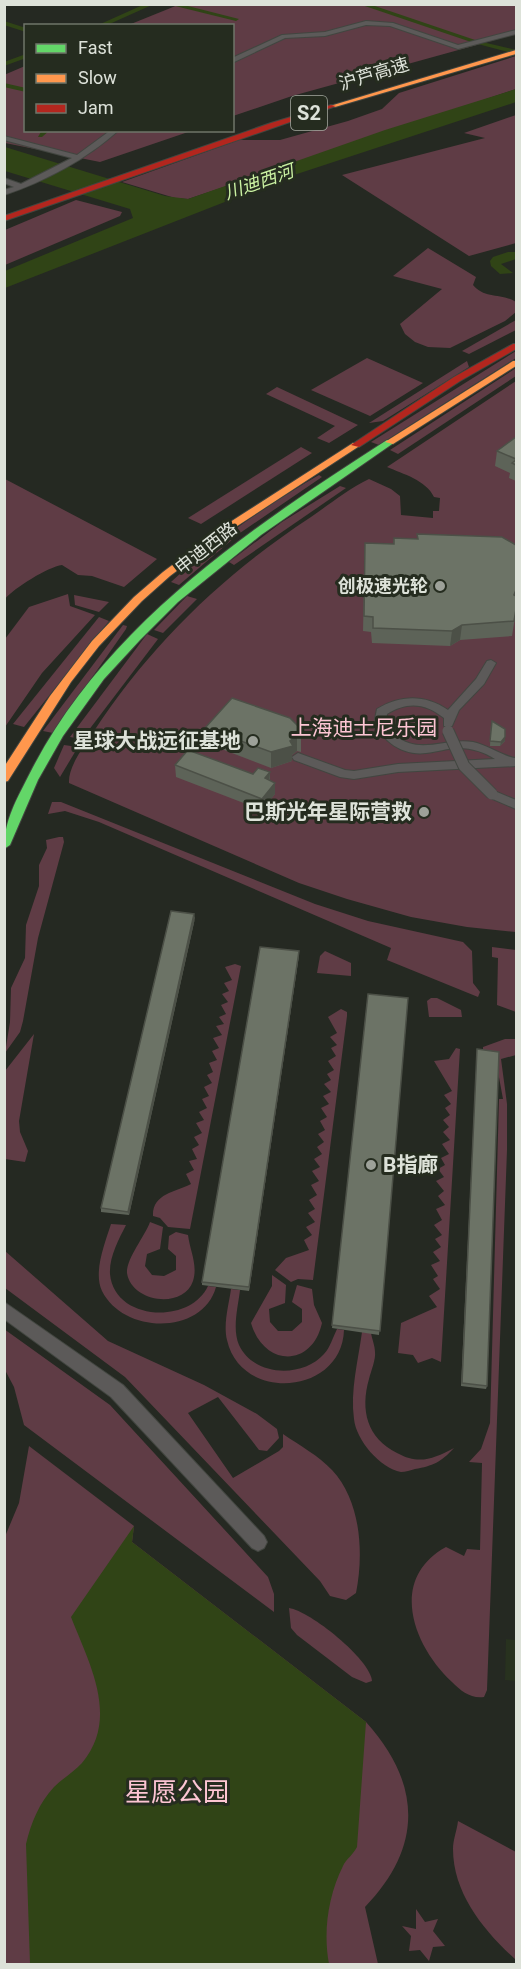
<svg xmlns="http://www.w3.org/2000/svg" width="521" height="1969" font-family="Roboto,'Noto Sans SC',sans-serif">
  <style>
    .built { fill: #28321f }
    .green { fill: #5f3c45 }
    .water { fill: #304416 }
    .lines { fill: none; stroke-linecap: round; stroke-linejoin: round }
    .canal { fill: #304416; fill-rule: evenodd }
    .street-casing { stroke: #424640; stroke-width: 2 }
    .fast-casing { stroke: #424640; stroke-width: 2 }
    .slow-casing { stroke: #424640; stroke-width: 2 }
    .jam-casing { stroke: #424640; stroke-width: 2 }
    .street { fill: #5c5a59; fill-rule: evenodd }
    .fast { fill: #63d668; fill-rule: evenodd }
    .slow { fill: #ff974d; fill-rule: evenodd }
    .jam { fill: #b3261e; fill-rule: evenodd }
    .street-bridge-casing { stroke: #424640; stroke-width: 13; stroke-linecap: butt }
    .street-bridge { stroke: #5c5a59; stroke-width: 11 }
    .wall { fill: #5d6358 }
    .shaded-wall { fill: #4c5047 }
    .building { fill: #6c7366; stroke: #4c5047; stroke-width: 1.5 }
    .poi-dot { fill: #9da199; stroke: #252c1f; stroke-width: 2 }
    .labels { text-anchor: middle; stroke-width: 6; stroke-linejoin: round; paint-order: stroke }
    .far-street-label { font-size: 18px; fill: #dde2d9; stroke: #252c1f }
    .far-water-label { font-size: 18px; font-style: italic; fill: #caf1a2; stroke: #252c1f }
    .far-poi-label { font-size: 18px; font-weight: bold; fill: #dde2d9; stroke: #252c1f; text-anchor: end }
    .shield { fill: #252c1f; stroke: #a6aba1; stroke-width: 1.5 }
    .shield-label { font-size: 20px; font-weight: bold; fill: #dde2d9 }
    .park-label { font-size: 21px; fill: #fdc5d3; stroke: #252c1f }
    .poi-label { font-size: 21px; font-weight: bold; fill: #dde2d9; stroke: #252c1f; text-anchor: end }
    .near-park-label { font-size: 26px; fill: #fdc5d3; stroke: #252c1f }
  </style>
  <rect width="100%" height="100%" fill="#252922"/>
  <!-- built -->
  <polygon class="built" points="506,1639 516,1640 516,1681 505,1680"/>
  <!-- green -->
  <g class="green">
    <polygon points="178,5 516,5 516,34 292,96 233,116 232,26 126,26"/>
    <polygon points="516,56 516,89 188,199 175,198 122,182 239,140 280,140 348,121 382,109 399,93"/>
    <polygon points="25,66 26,130 191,131 100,162 5,143 4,75"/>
    <polygon points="516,115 516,243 469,256 342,175 485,138 464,133"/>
    <polygon points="76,200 122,212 120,216 5,265 5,230"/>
    <path d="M428,248L476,277L473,285C484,299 502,293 516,302V312L505,321L450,348L428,347L415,342L405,334L400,324L442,289L393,276Z"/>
    <polygon points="516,320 516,330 469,354 462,351"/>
    <polygon points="516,351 516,358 379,445 371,442"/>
    <polygon points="367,358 423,383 370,416 311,390"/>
    <polygon points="467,361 469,367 383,421 369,423"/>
    <polygon points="516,368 516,376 398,454 390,450"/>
    <path d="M516,381V932L467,927L411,917L347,899L299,883L69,783C68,766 85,745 94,731C152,643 224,574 311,517C330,504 348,489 369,479L391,489L400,496L401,515L433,518V511H439L440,498L434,497C426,480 403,474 387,467Z"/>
    <polygon points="277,387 358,425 329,443 317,438 335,426 266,394"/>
    <polygon points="301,447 312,453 201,524 188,518"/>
    <path d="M319,475L322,477L240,533L179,585L171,582C215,541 267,505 319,475Z"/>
    <path d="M5,479L157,559L124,587L92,576L78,575L62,565C48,567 14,588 5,599Z"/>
    <polygon points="340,486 346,488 234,565 229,562 282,522"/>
    <polygon points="68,594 70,606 95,615 42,673 5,727 5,639 29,607"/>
    <polygon points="74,595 109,602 99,612 75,605"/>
    <polygon points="187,596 197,599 163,633 154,630"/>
    <polygon points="99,617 109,621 24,727 13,724"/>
    <polygon points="123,625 127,626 126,629 53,733 43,731"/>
    <polygon points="147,634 158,639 82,739 70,737"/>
    <polygon points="64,745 78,747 60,777 54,768"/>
    <polygon points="52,802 61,802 315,904 368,921 463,942 472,951 473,983 480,992 478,997 387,960 391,948 99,822 65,811 48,814"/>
    <polygon points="59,837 63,837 64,842 38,938 23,1021 20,1032 5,1053 10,1022 11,988 25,958 26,925 39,886 39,865 47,848 46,840"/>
    <polygon points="492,947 516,950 516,1012 497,1005 498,958 492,957"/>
    <polygon points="325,951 351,963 351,976 317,973 320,956"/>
    <path d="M235,964L241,966L190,1229L168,1227L160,1218L153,1216C152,1194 175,1192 191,1184L186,1174L194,1170L189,1161L197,1159L192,1149L199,1145L194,1137L202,1133L196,1123L204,1120L199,1112L207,1108L202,1099L209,1096L204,1087L212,1083L207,1075L213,1072L209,1063L217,1060L212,1051L219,1048L213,1038L222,1035L216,1026L224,1024L219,1017L226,1014L221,1005L228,1002L222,994L229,991L224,983L232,980L225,967Z"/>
    <polygon points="431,998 437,998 461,1010 462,1017 429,1017 427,1001"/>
    <polygon points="341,1009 347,1012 347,1016 313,1280 298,1279 291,1282 275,1270 286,1258 309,1250 304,1240 312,1235 306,1227 315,1222 308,1213 315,1209 309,1200 317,1195 311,1185 319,1181 312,1171 320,1167 314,1159 322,1154 317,1147 324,1142 318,1134 325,1130 320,1121 327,1117 321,1108 329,1104 323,1096 331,1092 324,1084 331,1080 327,1074 334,1070 328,1061 336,1056 331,1048 337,1045 330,1037 337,1033 328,1017"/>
    <polygon points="34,1034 19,1121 20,1132 28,1151 25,1162 5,1159 5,1071"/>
    <path d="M505,1039H516V1055L501,1059L507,1104V1150L487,1690L484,1697C471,1699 461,1691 452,1682C413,1646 388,1579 446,1547L464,1556L467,1549L480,1550L482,1463L469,1462L481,1449L490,1423L499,1099H503L498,1072L483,1054V1047Z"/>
    <polygon points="456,1048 460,1049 441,1362 432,1358 418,1363 413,1355 398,1353 401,1323 437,1307 429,1296 440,1289 433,1279 438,1276 431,1265 440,1261 433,1252 441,1247 435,1239 442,1235 434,1225 442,1220 436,1209 445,1205 438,1196 444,1191 436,1181 444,1177 438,1169 445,1165 441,1158 449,1154 442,1144 450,1140 443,1132 449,1127 443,1120 450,1115 445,1108 451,1104 444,1095 452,1091 434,1061 449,1059"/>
    <path d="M150,1222L163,1227L160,1249L147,1254L145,1266L152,1275L164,1276L176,1270V1256L168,1249L169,1236L176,1232L188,1235C190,1251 198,1265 193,1281C183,1310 131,1302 127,1273C126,1259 145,1236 150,1222Z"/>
    <path d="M111,1224L126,1225C119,1239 109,1257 110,1274C114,1321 190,1325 208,1286L216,1287C203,1335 124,1335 102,1291C93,1272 105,1243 111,1224Z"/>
    <path d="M5,1251L108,1341L204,1385L257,1414L277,1429L279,1438L267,1451L259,1450L218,1397L188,1413L233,1478L279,1451L283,1447V1434C299,1445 319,1456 332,1470C361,1501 364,1553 356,1593L346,1600L330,1596L320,1581L125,1377L5,1288Z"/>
    <path d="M272,1275L286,1285L285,1303L269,1309L270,1322L278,1331H292L302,1322V1309L292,1302L297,1285L312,1289L314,1305L322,1323C312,1368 264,1367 251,1323L272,1286Z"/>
    <path d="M231,1289L240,1290C238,1307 232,1329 239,1345C254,1377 303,1378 324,1354C330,1348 333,1337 337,1329L344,1330C342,1395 241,1403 227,1340C223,1324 229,1304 231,1289Z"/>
    <polygon points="4,1329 110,1405 268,1577 274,1594 274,1612 24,1425 14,1387 5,1370"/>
    <path d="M362,1332L371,1333C372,1339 375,1346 375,1352C376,1359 371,1371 369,1379C360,1410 367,1438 397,1453C419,1465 433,1459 454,1448C441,1462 433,1466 415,1469C411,1470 405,1472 401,1472C380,1468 356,1440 354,1419C350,1391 358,1361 362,1332Z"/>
    <path d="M29,1446L134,1526L132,1542L366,1722C422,1784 423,1847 365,1907L378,1964H5L4,1539L19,1503Z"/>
    <path d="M289,1608C310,1611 370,1659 372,1681L366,1683L352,1677L297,1635L291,1628Z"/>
    <path d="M458,1821L516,1852V1960C485,1932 453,1894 453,1849C453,1840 457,1830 458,1821Z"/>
    <polygon points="416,1909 425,1922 438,1919 433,1931 445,1946 433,1947 429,1961 420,1950 409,1951 411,1936 402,1926 416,1929"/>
  </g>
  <!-- water -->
  <g class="water">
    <polygon points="516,89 516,102 294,175 5,288 5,271 133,218 130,209 5,171 5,147 165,196 188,199 385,130"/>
    <polygon points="508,252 516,252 516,259 501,264 513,273 500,274 491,266 490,261 493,257"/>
    <path d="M134,1526L132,1542L366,1722L357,1847C353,1855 346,1859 343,1866C328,1896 323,1932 329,1964H30L26,1844C31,1823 39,1803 54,1787C63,1778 74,1772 82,1763C120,1718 89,1663 71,1617Z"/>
  </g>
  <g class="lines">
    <!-- canal -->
    <g class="canal">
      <polygon points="145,4 154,4 105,26 96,26"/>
      <polygon points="167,4 180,4 239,19 236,21"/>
      <polygon points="359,4 369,4 478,41 516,50 516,54 474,43"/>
      <polygon points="4,21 26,28 26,32 4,25"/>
      <polygon points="26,54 26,58 4,66 4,62"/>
      <polygon points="4,83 26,88 26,92 4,87"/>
      <polygon points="42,130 50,130 42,137 38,137"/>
    </g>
    <!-- street casing -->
    <g class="street-casing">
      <g id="street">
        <polygon points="366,21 393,23 458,45 516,30 516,34 458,49 390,26 366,25 325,36 285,38 232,63 232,58 282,35 325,32"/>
        <path d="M111,130H119C87,159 44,182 4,195V190L14,187L4,183V178L21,184L72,158L4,140V136L77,155Z"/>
        <path d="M491,660L496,663L484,684L459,710L452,726H444V718C426,703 407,701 387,714C386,722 389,729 395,735C419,756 446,737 473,742C488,745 506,758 516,758V766L398,772L354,779L340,777L294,760L292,757L298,753L345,770L354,771L398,764L495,759C484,752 472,748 459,748C447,748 437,752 426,753C403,756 380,741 375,719L377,709C400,695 425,694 448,710L476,679L487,661Z"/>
        <polygon points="492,790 516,800 516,809 488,797 486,794 488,791"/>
        <polygon points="4,1302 123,1385 264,1536 267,1542 264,1548 258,1551 252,1548 111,1397 4,1319"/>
      </g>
    </g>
    <!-- fast casing -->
    <g class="fast-casing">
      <path id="fast" d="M387,440L395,442L261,535L178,602L140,640L104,679L63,736L38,780L10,845L4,849C4,820 17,799 30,773C105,625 252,527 387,440Z"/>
    </g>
    <!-- slow casing -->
    <g class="slow-casing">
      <g id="slow">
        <polygon points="516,50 516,54 335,107 330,106"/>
        <polygon points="513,361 516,361 516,366 393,444 385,442"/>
        <polygon points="353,443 361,445 231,530 170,576 142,601 99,646 71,682 8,781 4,782 4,767 50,696 92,641 134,597 163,572 224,526"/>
      </g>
    </g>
    <!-- jam casing -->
    <g class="jam-casing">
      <g id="jam">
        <polygon points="331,105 336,106 4,221 4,216 271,123"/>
        <polygon points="513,344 516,344 516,349 460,381 359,447 351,445 454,377"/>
      </g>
    </g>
    <!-- street -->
    <use href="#street" class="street"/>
    <!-- fast -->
    <use href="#fast" class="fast"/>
    <!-- slow -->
    <use href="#slow" class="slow"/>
    <!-- jam -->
    <use href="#jam" class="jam"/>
    <!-- street-bridge casing -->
    <g class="street-bridge-casing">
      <polyline id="street-bridge" points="448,731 464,766 492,794"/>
    </g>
    <!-- street-bridge -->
    <use href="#street-bridge" class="street-bridge"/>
  </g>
  <!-- wall -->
  <g class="wall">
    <polygon points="516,437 516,481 509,478 510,473 495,466 497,451"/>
    <polygon points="417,534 516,611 512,636 460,640 450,646 372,643 371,632 363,631 365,543 393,544 394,538 417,539"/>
    <polygon points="491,725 505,741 500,746 490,746"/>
    <polygon points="205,728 301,736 301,752 297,751 292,755 292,761 271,768 206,743"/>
    <polygon points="175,765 253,774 270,772 270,780 275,794 262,810 176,777"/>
    <polygon points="195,918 129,1215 101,1212 101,1208"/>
    <polygon points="299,955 249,1291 202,1285 202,1282"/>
    <polygon points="368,994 408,998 379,1335 332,1328"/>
    <polygon points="477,1049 487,1386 486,1389 461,1386"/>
  </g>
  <!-- shaded-wall -->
  <g class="shaded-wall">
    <polygon points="462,625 460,640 450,646 452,631"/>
    <polygon points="297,736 297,751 292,755 292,761 271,768 271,752 290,741"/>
    <polygon points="505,737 505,741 500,746 501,742"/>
    <polygon points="270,772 269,784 265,778"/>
    <polygon points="275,783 275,794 262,810 262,799"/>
    <polygon points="194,914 195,918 129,1215 128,1212"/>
    <polygon points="299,951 299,955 249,1291 249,1287"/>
  </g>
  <!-- building -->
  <g class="building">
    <polygon points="516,437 516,459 497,451"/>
    <polygon points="516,460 516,465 512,463"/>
    <polygon points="417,534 502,537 516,545 516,590 514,595 516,596 516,609 514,621 462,625 452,631 373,628 373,617 364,616 365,543 394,544 394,538 418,539"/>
    <polygon points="232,698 290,718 301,729 301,736 297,736 290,741 293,746 271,752 205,728"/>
    <polygon points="492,721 505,729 505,737 501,742 490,741"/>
    <polygon points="188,750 253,774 258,768 270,772 265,778 275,783 262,799 175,765"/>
    <polygon points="171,911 194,914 128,1212 101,1208"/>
    <polygon points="260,947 299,951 249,1287 202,1282"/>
    <polygon points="368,994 408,998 380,1331 332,1325"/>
    <polygon points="477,1049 499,1052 487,1386 462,1383"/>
  </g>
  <!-- markers -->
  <g class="poi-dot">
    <circle cx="440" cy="586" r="6"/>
    <circle cx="253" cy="741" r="6"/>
    <circle cx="424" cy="812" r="6"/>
    <circle cx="371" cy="1165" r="6"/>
  </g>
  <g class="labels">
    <!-- far-street labels -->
    <g class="far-street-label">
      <text transform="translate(374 74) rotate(-17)" y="6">沪芦高速</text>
      <text transform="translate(206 548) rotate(-38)" y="6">申迪西路</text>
    </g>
    <!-- far-water labels -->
    <g class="far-water-label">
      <text transform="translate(259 182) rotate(-19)" y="6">川迪西河</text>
    </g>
    <!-- far-poi labels -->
    <g class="far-poi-label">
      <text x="428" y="592">创极速光轮</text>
    </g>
    <!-- shield labels -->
    <rect class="shield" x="291" y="96" width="36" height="34" rx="4.5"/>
    <g class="shield-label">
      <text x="309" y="120">S2</text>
    </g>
    <!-- park labels -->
    <g class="park-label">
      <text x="364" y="735">上海迪士尼乐园</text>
    </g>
    <!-- poi labels -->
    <g class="poi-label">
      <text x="241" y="748">星球大战远征基地</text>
      <text x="412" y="819">巴斯光年星际营救</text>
      <text x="383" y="1172" text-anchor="start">B指廊</text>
    </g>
    <!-- near-park labels -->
    <g class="near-park-label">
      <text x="177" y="1801">星愿公园</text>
    </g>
  </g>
  <!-- border -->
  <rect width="521" height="1969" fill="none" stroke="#dde2d9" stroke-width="12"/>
  <!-- legend -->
  <rect x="24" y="24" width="210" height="108" fill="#252c1f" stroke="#6f7569" stroke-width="1.5"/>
  <rect x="36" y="44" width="30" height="9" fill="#63d668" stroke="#6f7569" stroke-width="1.5"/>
  <text x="78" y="54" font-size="18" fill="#dde2d9">Fast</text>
  <rect x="36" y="74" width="30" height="9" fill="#ff974d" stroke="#6f7569" stroke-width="1.5"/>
  <text x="78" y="84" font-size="18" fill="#dde2d9">Slow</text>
  <rect x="36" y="104" width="30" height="9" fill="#b3261e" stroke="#6f7569" stroke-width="1.5"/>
  <text x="78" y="114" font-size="18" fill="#dde2d9">Jam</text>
</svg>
